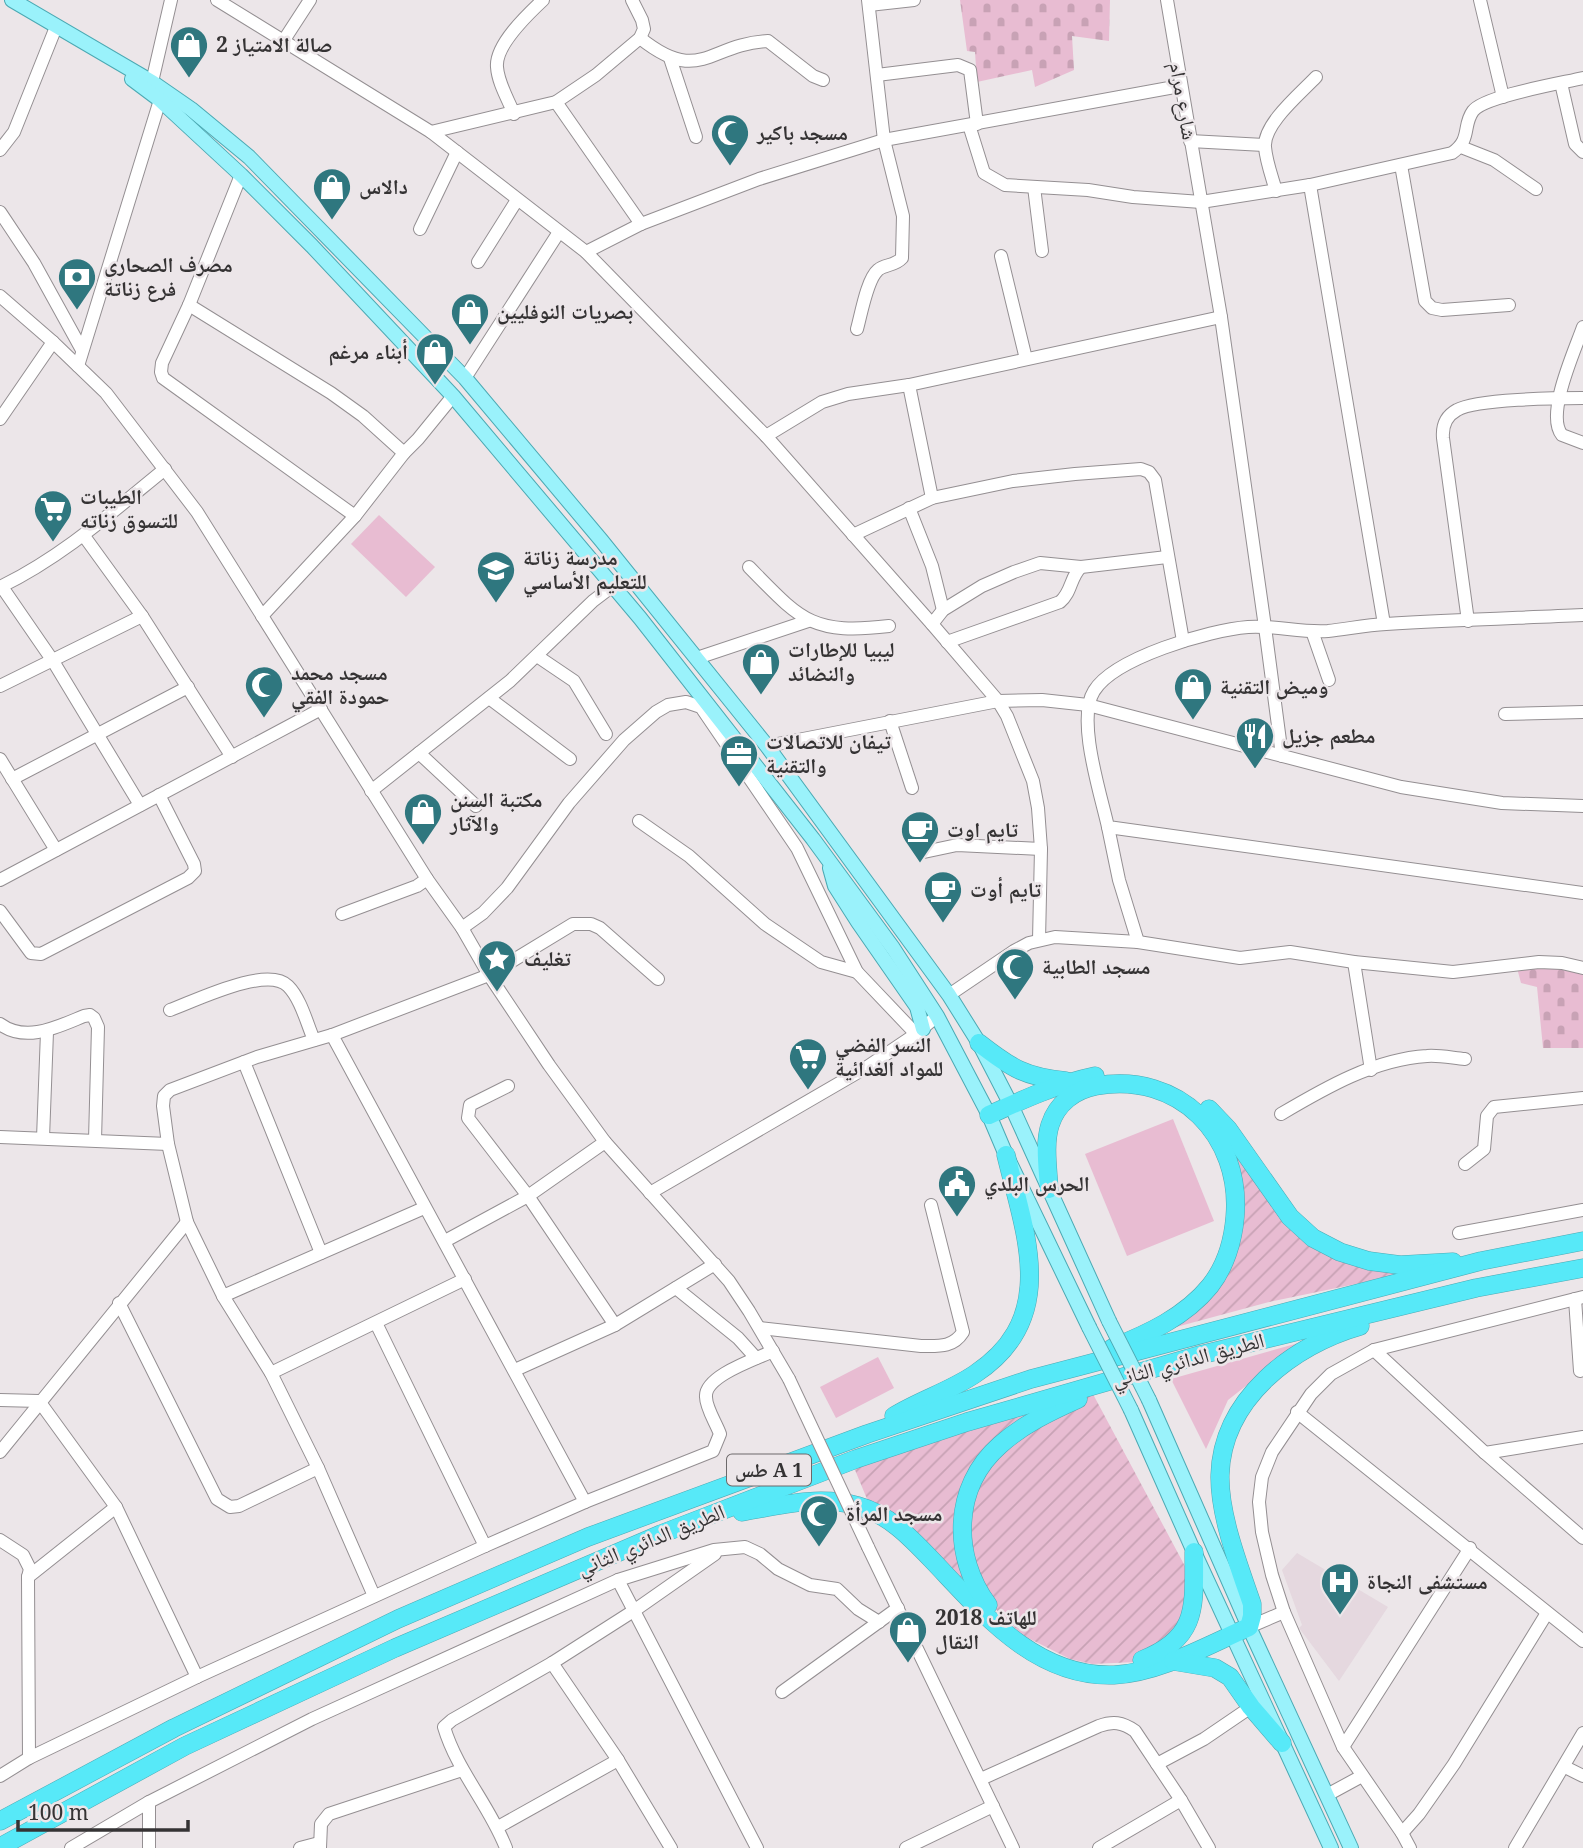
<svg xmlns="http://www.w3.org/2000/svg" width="1583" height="1848" font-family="'Noto Serif','Noto Naskh Arabic',serif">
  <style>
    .built { fill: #e5d8df }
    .grass { fill: #e8bcd2 }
    .cemetery { fill: url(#cemetery-stones) }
    .garden { fill: url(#garden-furrows) }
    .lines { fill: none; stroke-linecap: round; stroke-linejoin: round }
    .minor-casing { stroke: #948f92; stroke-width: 14 }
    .major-casing { stroke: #4ba9b3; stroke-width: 16 }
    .highway-casing { stroke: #4ba9b3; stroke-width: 19 }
    .minor { stroke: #fff; stroke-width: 12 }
    .major { stroke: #9af2fb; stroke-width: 14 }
    .highway { stroke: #57e9f8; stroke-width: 18 }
    .minor-bridge-casing { stroke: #948f92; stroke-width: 14; stroke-linecap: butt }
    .major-bridge-casing { stroke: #4ba9b3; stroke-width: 16; stroke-linecap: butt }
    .minor-bridge { stroke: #fff; stroke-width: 12 }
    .major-bridge { stroke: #9af2fb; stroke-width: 14 }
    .labels { text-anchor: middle; stroke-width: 5; stroke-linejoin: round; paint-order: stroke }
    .shield { fill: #ece6e9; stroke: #6c696a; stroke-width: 2 }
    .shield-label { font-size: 19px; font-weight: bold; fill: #353334 }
    .poi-label { font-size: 21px; font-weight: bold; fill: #353334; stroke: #ece6e9; text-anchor: start }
    .street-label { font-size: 21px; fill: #353334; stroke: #ece6e9 }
  </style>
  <defs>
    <pattern id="cemetery-stones" width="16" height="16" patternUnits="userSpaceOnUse" patternTransform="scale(1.75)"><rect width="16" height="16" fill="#e8bcd2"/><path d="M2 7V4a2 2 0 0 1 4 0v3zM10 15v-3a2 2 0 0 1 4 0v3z" fill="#c8a2b5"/></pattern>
    <pattern id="garden-furrows" width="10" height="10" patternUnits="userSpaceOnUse" patternTransform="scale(1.75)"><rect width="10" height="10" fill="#e8bcd2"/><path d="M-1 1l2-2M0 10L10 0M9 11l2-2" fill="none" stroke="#c8a2b5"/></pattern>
  </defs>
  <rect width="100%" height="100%" fill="#ece6e9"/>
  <!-- built -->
  <polygon class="built" points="1297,1553 1388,1607 1339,1681 1299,1628 1302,1625 1282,1570"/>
  <!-- grass -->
  <g class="grass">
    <polygon points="379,515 435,567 406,597 351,544"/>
    <polygon points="1173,1119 1214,1221 1127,1256 1085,1154"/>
    <polygon points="1302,1342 1228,1400 1206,1449 1171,1379"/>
    <polygon points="878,1357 894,1388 836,1418 820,1387"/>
  </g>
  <!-- cemetery -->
  <g class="cemetery">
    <polygon points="960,0 1110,0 1109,41 1072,36 1074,70 1035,87 1032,70 977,82 975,52 967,51"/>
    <polygon points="1539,966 1583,972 1583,1048 1543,1048 1537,987 1521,983 1517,968"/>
  </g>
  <!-- garden -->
  <g class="garden">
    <polygon points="1204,1113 1290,1217 1340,1252 1438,1267 1269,1302 1139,1337 1210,1286 1236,1201"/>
    <polygon points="1093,1386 1094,1396 1194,1583 1184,1630 1137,1662 1092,1664 1070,1659 1022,1635 977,1591 967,1597 872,1511 855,1470 856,1459"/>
  </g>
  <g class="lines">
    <!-- minor casing -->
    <g class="minor-casing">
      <g id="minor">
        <polyline points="217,0 431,132 586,252 766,436 932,624 998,701 1007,716 1033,781 1038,808 1041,849 1039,940"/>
        <polyline points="1167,0 1221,317 1265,627 1282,756"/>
        <polyline points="1480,0 1503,97"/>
        <polyline points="869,5 914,0"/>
        <path d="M640,38C700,86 708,44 768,41L813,76L823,80"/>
        <polyline points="284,40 310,0"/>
        <polyline points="670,58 696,137"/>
        <polyline points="877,75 958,65 970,70 977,124"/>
        <polyline points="152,82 171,0"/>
        <polyline points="1561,83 1575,144 1583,152"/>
        <polyline points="556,102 641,224"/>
        <path d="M514,114C508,99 498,83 497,67C495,45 528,14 543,0"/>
        <path d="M969,125L984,173L1005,185L1088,190L1133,197L1201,202L1310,185L1452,153C1472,139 1462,126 1473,111C1484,96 1562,83 1583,78"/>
        <polyline points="431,132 556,102 596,75 640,38 644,29 642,20 632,0"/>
        <polyline points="1190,141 1264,145"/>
        <polyline points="1461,147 1494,160 1536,189"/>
        <polyline points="0,150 14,132 54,32"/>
        <polyline points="1401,165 1425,301 1432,308 1442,310 1509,305"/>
        <polyline points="241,175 189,305 162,363 161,372 163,378 355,516"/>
        <polyline points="1310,185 1384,624"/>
        <polyline points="1034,187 1042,251"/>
        <path d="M1276,191C1272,177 1266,161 1265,147C1263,124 1301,93 1316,77"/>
        <polyline points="0,212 34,263 82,350"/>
        <polyline points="420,229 457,152"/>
        <polyline points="586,252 641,224 759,179 884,140 1180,86"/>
        <polyline points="1001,256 1026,359"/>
        <polyline points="478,262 517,200"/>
        <polyline points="0,296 53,342 106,393 197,512 427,879 462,928 489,975 549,1065 605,1142 729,1281 749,1311 789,1379"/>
        <polyline points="189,305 331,393 363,416 404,453"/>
        <path d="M1583,327C1575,350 1545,415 1562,435L1583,443"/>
        <path d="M857,329C861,315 867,279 878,270C885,264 895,266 902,258L903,216L884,140L868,0"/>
        <polyline points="78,366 160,100"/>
        <polyline points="465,378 559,232"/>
        <polyline points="909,385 932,498"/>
        <polyline points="0,419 53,342"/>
        <polyline points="766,436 822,402 848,394 909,385 1221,317"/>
        <polyline points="909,508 932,566 943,610"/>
        <polyline points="853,535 932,498 1013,481 1075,474 1141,469 1149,472 1155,480 1183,641"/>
        <polyline points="84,536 142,616 232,757"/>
        <path d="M749,567C801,620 811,635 889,626"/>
        <path d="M0,587C62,557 112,512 165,469"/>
        <polyline points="2,587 53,661 140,805"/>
        <path d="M1583,615C1517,618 1452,620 1386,624C1366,625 1347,629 1328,631C1301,633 1275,625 1248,627C1209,630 1114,658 1094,691C1076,719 1101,795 1108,827L1583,893"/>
        <polyline points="262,616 355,516 404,453 418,439 453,396"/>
        <path d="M1468,621L1443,438C1442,426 1446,416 1457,410C1476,399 1558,398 1583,398"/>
        <polyline points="932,624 943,610 982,586 1014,572 1040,563 1081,567"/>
        <polyline points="1312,631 1329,680"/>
        <path d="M947,642L1060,602C1072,592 1070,577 1081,567L1167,557"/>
        <polyline points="537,656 574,681 606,734"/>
        <polyline points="697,658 808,621"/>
        <polyline points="0,686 142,616"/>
        <polyline points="489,698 570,759"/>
        <polyline points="1505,714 1583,712"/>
        <polyline points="890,721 912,788"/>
        <polyline points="767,746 998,701 1042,700 1088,705 1401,787 1502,803 1583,806"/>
        <polyline points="419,753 476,806"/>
        <polyline points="0,759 56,850"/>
        <polyline points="12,779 188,687"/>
        <polyline points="371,791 510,681 593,601 614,585"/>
        <polyline points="639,821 689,856 765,924 821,962 857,972"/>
        <polyline points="1108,827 1119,880 1138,942"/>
        <polyline points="924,852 957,845 1041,849"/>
        <polyline points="0,880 321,709"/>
        <polyline points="0,911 31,953 41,954 188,878 195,871 194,864 159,795"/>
        <polyline points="342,914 417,886 427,879"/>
        <polyline points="462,928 483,913 507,888 569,803 624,740 656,712 668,705 686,702 701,707 797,848 857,972 916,1034"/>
        <polyline points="1354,962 1371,1070"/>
        <polyline points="949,995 1014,951 1029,943 1055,937 1138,942 1240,958 1290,952 1354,962 1453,972 1539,962 1562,963 1583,968"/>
        <path d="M170,1010C195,1001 267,965 288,986C301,999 307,1024 314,1040"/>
        <path d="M0,1024C26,1043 57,1027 84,1016L90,1015L94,1018L98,1027L95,1140"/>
        <polyline points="332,1035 585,1502"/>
        <polyline points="244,1062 321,1253"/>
        <polyline points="508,1086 470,1105 468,1118 528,1196 615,1325 715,1264"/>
        <path d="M1281,1114C1325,1088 1375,1059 1427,1056C1439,1055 1453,1058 1465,1059"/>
        <polyline points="0,1137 168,1144"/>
        <polyline points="43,1138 47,1032"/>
        <polyline points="1465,1164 1484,1149 1487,1116 1494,1107 1583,1098"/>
        <polyline points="650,1193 867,1067 916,1034 937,1016"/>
        <polyline points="1459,1233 1583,1210"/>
        <polyline points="445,1241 528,1196 605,1142"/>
        <polyline points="676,1288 738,1338 756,1358"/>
        <polyline points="223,1296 424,1208"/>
        <polyline points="1575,1299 1580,1371"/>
        <polyline points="119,1303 217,1499 230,1507 239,1506 318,1468"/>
        <polyline points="376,1323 485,1546"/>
        <path d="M760,1328L921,1346C938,1346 953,1348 963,1332L931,1205"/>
        <polyline points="1374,1350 1485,1453 1583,1538"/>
        <polyline points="515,1370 615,1325"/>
        <polyline points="271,1373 465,1279"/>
        <polyline points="0,1400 39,1401 116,1507 197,1677"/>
        <polyline points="1297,1412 1583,1641"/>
        <polyline points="0,1452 187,1222"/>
        <polyline points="1485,1453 1583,1437"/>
        <polyline points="0,1540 23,1555 30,1569 28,1577 29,1758"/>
        <polyline points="868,1547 1013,1848"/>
        <polyline points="28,1577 116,1507"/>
        <polyline points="618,1580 757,1848"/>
        <polyline points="374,1596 318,1468 271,1373 223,1296 187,1222 168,1144 163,1106 164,1096 170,1090 257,1057 332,1035 489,975 573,924 591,924 600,928 658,979"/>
        <polyline points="1249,1627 1284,1612"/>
        <polyline points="552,1663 618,1760 671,1848"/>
        <polyline points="782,1692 898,1608"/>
        <polyline points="1343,1747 1470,1548"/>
        <polyline points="1157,1764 1204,1739 1251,1707"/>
        <polyline points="1565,1767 1583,1776"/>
        <path d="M0,1776L29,1758L197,1677L485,1546L585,1502L713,1451L720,1434C716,1423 706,1408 706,1397C704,1376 756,1359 773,1351"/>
        <path d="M981,1779L1099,1726C1113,1721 1122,1722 1135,1731L1181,1800L1209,1848"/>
        <polyline points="1327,1795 1362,1776"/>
        <polyline points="149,1802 149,1848"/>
        <polyline points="498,1827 618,1760"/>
        <polyline points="1402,1833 1419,1814 1454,1764 1547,1613"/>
        <polyline points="71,1848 149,1802 312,1719 618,1580 714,1550 745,1547 760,1554 778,1569 810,1585 837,1589 858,1609 879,1622"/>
        <polyline points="300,1848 319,1843"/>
        <polyline points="320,1848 321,1824 329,1814 462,1770"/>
        <path d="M506,1848C490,1806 457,1771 444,1727L452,1720L552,1663L635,1610L715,1554"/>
        <polyline points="906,1848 993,1806"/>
        <polyline points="1099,1848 1181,1800"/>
        <polyline points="1410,1848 1402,1833 1343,1747 1284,1612 1272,1575 1262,1532 1259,1502 1262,1477 1272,1452 1311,1394 1331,1374 1374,1350 1583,1297"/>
        <polyline points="1515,1848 1583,1733"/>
      </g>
    </g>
    <!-- major casing -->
    <g class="major-casing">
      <g id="major">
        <polyline points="12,0 152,82 191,109 249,157 465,378 601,540 767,746 949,995 979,1043 1011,1105 1109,1321"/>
        <polyline points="132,79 160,100 241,175 312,246 453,396 640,618 813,839 893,948 937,1016 989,1115 1006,1155 1089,1327"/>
        <polyline points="830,868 835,886 858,922 917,1007 923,1029"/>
        <polyline points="1149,1400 1249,1627 1351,1848"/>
        <polyline points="1131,1410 1194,1552 1331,1848"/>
      </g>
    </g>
    <!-- highway casing -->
    <g class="highway-casing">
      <g id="highway">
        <path d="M979,1043C1011,1068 1025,1077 1066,1081"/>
        <polyline points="1209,1109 1228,1129 1290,1217 1313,1238 1340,1252 1369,1261 1400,1265 1453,1262"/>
        <path d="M989,1115C1024,1099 1057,1084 1095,1076"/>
        <path d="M1049,1189C1048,1169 1044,1144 1050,1125C1057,1103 1075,1090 1096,1086C1179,1071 1242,1136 1235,1217C1233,1241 1225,1267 1210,1286C1185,1317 1147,1334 1112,1348"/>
        <path d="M894,1416C920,1400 950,1391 975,1374C1060,1318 1025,1234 1006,1155"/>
        <path d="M742,1512C781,1505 820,1495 858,1506C888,1514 910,1537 931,1559C980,1610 1034,1678 1114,1675C1159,1673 1208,1645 1249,1627L1252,1616V1604C1239,1566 1219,1515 1220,1475C1222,1399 1293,1345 1360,1326"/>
        <path d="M988,1605C952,1557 952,1487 1000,1445C1022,1425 1051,1411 1078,1399"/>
        <path d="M1142,1660C1199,1638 1194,1606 1194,1552"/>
        <polyline points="1173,1661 1215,1668 1230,1677 1251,1707 1282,1743"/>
        <polyline points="0,1821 174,1728 398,1619 588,1537 867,1434 1031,1379 1481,1261 1583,1241"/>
        <polyline points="0,1847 185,1746 395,1648 661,1534 856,1459 967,1422 1200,1355 1476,1288 1583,1268"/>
      </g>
    </g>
    <!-- minor -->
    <use href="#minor" class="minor"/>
    <!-- major -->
    <use href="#major" class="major"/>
    <!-- highway -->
    <use href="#highway" class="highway"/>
    <!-- minor-bridge casing -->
    <g class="minor-bridge-casing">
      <polyline id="minor-bridge" points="789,1379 868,1547"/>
    </g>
    <!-- major-bridge casing -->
    <g class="major-bridge-casing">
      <g id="major-bridge">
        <polyline points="1109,1321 1149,1400"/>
        <polyline points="1089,1327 1131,1410"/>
      </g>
    </g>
    <!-- minor-bridge -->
    <use href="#minor-bridge" class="minor-bridge"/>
    <!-- major-bridge -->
    <use href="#major-bridge" class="major-bridge"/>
  </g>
  <!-- icons -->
  <defs>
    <g id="shop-pin" transform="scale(2.0125)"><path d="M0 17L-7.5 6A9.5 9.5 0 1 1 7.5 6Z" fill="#2f777f" stroke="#ece6e9"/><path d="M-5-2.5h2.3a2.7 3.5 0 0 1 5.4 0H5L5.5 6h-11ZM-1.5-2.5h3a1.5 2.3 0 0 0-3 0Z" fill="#fff"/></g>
    <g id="mosque-pin" transform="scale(2.0125)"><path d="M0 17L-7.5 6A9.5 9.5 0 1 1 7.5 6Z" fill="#2f777f" stroke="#ece6e9"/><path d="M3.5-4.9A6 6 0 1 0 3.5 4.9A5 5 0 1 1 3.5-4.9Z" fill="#fff"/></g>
    <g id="bank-pin" transform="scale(2.0125)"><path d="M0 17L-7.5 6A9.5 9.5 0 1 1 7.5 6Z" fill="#2f777f" stroke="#ece6e9"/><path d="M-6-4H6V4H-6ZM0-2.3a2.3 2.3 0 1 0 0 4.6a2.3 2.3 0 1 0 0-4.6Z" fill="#fff"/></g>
    <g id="supermarket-pin" transform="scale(2.0125)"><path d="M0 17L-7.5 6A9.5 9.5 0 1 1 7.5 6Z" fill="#2f777f" stroke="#ece6e9"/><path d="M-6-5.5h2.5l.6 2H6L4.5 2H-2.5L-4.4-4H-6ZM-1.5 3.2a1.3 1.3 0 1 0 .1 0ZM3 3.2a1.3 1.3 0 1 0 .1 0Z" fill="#fff"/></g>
    <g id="school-pin" transform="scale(2.0125)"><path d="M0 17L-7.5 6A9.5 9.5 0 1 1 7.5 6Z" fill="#2f777f" stroke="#ece6e9"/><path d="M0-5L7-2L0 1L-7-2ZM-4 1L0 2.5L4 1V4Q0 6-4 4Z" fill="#fff"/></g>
    <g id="restaurant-pin" transform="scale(2.0125)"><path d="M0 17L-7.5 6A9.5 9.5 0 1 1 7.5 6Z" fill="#2f777f" stroke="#ece6e9"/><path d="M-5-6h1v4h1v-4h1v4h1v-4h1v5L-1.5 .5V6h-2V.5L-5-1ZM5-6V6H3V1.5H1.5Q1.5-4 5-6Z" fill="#fff"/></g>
    <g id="office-pin" transform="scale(2.0125)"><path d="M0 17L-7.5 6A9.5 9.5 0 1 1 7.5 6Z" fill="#2f777f" stroke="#ece6e9"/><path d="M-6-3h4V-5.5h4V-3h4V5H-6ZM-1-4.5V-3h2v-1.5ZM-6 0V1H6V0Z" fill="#fff"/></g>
    <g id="cafe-pin" transform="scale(2.0125)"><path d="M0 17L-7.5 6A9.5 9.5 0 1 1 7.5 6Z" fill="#2f777f" stroke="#ece6e9"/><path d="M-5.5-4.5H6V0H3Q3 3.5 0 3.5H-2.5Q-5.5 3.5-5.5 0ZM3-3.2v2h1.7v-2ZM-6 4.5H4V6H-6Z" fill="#fff"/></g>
    <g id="sight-pin" transform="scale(2.0125)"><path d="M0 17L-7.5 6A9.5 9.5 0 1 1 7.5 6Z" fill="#2f777f" stroke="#ece6e9"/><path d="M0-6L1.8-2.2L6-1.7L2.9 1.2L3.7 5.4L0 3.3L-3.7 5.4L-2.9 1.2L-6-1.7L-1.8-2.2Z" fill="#fff"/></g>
    <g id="civic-pin" transform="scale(2.0125)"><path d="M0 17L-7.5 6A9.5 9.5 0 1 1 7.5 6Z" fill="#2f777f" stroke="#ece6e9"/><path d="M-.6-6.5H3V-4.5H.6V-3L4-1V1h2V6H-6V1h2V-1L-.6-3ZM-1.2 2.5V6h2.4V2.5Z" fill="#fff"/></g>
    <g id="hospital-pin" transform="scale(2.0125)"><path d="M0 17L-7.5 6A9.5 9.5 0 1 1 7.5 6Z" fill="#2f777f" stroke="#ece6e9"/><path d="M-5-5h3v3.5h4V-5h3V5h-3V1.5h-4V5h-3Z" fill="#fff"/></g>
  </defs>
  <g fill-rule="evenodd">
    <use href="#shop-pin" x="189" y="45"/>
    <use href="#mosque-pin" x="730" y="133"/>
    <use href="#shop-pin" x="332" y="187"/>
    <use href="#bank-pin" x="77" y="277"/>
    <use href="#shop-pin" x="470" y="312"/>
    <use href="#shop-pin" x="435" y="352"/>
    <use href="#supermarket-pin" x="53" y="509"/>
    <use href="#school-pin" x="496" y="570"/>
    <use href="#shop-pin" x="761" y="662"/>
    <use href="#mosque-pin" x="264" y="685"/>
    <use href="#shop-pin" x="1193" y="687"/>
    <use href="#restaurant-pin" x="1255" y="736"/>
    <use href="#office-pin" x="739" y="754"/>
    <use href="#shop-pin" x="423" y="812"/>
    <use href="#cafe-pin" x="920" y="830"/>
    <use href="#cafe-pin" x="943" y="890"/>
    <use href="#sight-pin" x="497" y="959"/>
    <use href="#mosque-pin" x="1015" y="967"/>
    <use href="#supermarket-pin" x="808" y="1057"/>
    <use href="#civic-pin" x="957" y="1184"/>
    <use href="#mosque-pin" x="819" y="1514"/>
    <use href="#hospital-pin" x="1340" y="1582"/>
    <use href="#shop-pin" x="908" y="1630"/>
  </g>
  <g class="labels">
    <!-- shield labels -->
    <rect class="shield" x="727" y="1454.5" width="84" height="31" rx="5"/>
    <g class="shield-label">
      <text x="769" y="1477">طس A 1</text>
    </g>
    <!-- poi labels -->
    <g class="poi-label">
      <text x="216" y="52">صالة الامتياز 2</text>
      <text x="757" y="140">مسجد باكير</text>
      <text x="359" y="194">دالاس</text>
      <text x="104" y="272">مصرف الصحارى<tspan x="104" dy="24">فرع زناتة</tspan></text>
      <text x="497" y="319">بصريات النوفليين</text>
      <text x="408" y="359" text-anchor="end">أبناء مرغم</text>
      <text x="80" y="504">الطيبات<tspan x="80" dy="24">للتسوق زناته</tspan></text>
      <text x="523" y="565">مدرسة زناتة<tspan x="523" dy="24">للتعليم الأساسي</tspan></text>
      <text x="788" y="657">ليبيا للإطارات<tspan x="788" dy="24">والنضائد</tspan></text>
      <text x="291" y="680">مسجد محمد<tspan x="291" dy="24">حمودة الفقي</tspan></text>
      <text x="1220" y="694">وميض التقنية</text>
      <text x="1282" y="743">مطعم جزيل</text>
      <text x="766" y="749">تيفان للاتصالات<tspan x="766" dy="24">والتقنية</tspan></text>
      <text x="450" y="807">مكتبة السنن<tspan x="450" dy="24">والآثار</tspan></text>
      <text x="947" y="837">تايم اوت</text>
      <text x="970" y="897">تايم أوت</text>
      <text x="524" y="966">تغليف</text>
      <text x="1042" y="974">مسجد الطابية</text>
      <text x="835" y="1052">النسر الفضي<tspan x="835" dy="24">للمواد الغدائية</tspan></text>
      <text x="984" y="1191">الحرس البلدي</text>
      <text x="846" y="1521">مسجد المرأة</text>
      <text x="1367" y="1589">مستشفى النجاة</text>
      <text x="935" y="1625">2018 للهاتف<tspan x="935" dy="24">النقال</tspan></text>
    </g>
    <!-- street labels -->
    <g class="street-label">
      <text transform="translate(1183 101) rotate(80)" y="7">شارع مرام</text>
      <text transform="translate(1188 1360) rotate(-15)" y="7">الطريق الدائري الثاني</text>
      <text transform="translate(651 1540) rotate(-22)" y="7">الطريق الدائري الثاني</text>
    </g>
  </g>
  <!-- scale -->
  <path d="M18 1820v10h170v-10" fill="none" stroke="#353334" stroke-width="3.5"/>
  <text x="28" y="1820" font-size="21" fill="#353334" stroke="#ece6e9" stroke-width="5" paint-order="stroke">100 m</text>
</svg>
